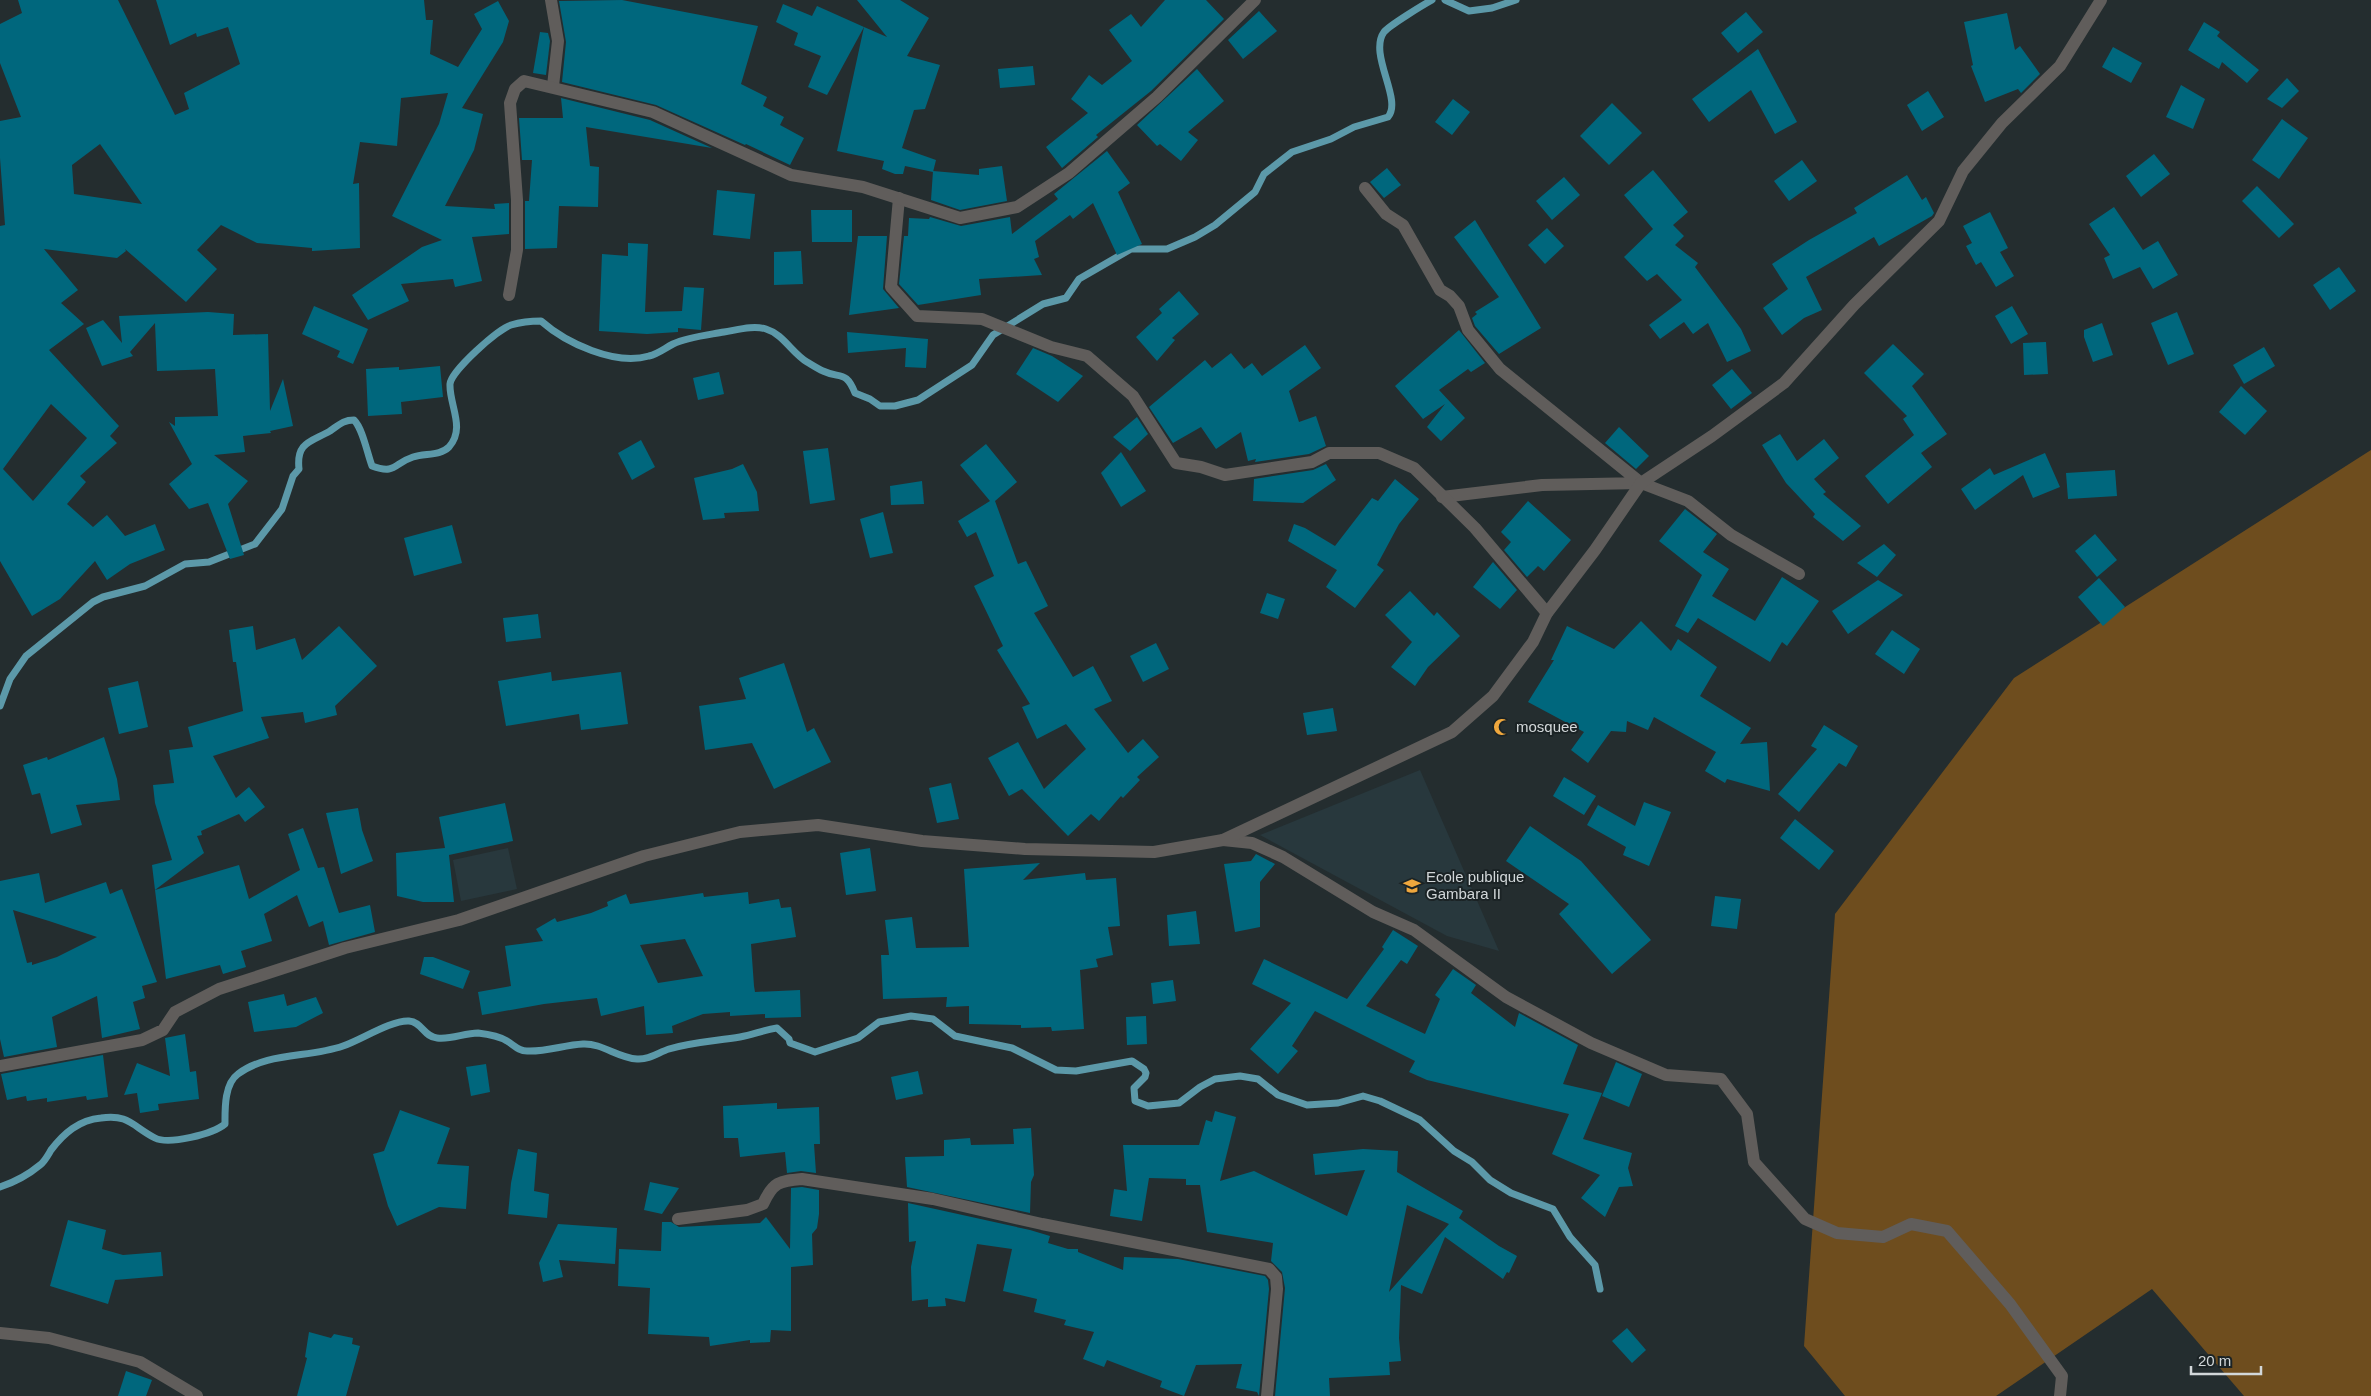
<svg xmlns="http://www.w3.org/2000/svg" width="2371" height="1396" font-family="Arial,sans-serif">
  <style>
    .built { fill: #28383d }
    .green { fill: #6e4d1e }
    .lines { fill: none; stroke-linecap: round; stroke-linejoin: round }
    .stream { stroke: #5c99a9; stroke-width: 7 }
    .building { fill: #00677d; fill-rule: evenodd }
    .minor { stroke: #605d5b; stroke-width: 12 }
    .labels { text-anchor: middle; stroke-width: 4; stroke-linejoin: round; paint-order: stroke }
    .poi-label { font-size: 15px; fill: #d2d7d9; stroke: #1b2325; text-anchor: start }
  </style>
  <rect width="100%" height="100%" fill="#242d2f"/>
  <!-- built -->
  <g class="built">
    <polygon points="1420,770 1499,951 1447,936 1260,835"/>
    <polygon points="508,848 517,889 461,901 453,860"/>
  </g>
  <!-- green -->
  <polygon class="green" points="2371,450 2371,1396 2244,1396 2152,1289 1996,1396 1845,1396 1804,1346 1835,914 2014,678"/>
  <g class="lines">
    <!-- stream -->
    <g class="stream">
      <polyline points="1445,0 1469,11 1492,8 1516,0"/>
      <path d="M0,706L10,679L26,656L93,602L103,597L145,586L185,564L209,562L255,544L282,509L293,476L299,469C296,442 311,442 330,431C339,425 343,420 354,420C363,429 367,453 372,466C396,475 394,463 413,457C425,453 440,456 449,447C466,428 449,405 450,384C451,371 498,329 511,325C521,322 531,321 541,321C566,343 615,366 649,356C658,354 665,348 673,344C688,337 708,335 724,332C737,330 753,325 766,329C783,334 792,353 807,362C812,365 818,369 823,371C840,379 846,370 855,393L870,399L880,406H895L918,400L972,365L993,335L1043,304L1066,298L1079,279L1131,249H1167L1195,237L1215,225L1255,192L1264,174L1292,152L1331,139L1354,127L1388,117C1403,100 1368,54 1384,32C1390,25 1423,5 1432,0"/>
      <path d="M0,1187C15,1182 28,1175 40,1165C45,1161 48,1155 51,1150C64,1133 79,1120 101,1118C129,1114 132,1126 155,1138C169,1145 213,1134 225,1124C225,1110 224,1084 238,1074C267,1052 309,1058 343,1046C361,1040 391,1020 409,1021C422,1022 424,1037 437,1038C451,1040 464,1033 478,1033C487,1034 499,1036 507,1041C514,1045 518,1051 527,1051C546,1052 564,1045 583,1044C602,1043 618,1058 637,1059C650,1060 659,1052 669,1049C693,1042 716,1041 740,1037C753,1035 763,1030 777,1028L789,1039L790,1043L815,1052L858,1038L879,1022L911,1016L933,1019L955,1036L1012,1048L1056,1070L1076,1071L1132,1061L1144,1069L1146,1073L1145,1077L1134,1088L1135,1101L1148,1106L1179,1103L1200,1087L1215,1079L1240,1076L1258,1079L1278,1095L1307,1105L1338,1103L1363,1096L1380,1101L1420,1120L1454,1151L1472,1162L1490,1180L1511,1193L1553,1209L1570,1237L1595,1265L1600,1289"/>
    </g>
  </g>
  <!-- building -->
  <g class="building">
    <path d="M18,0H118L175,115L189,109L184,93L240,64L228,27L197,37L196,33L170,45L156,0H424L426,20H433L430,54L458,67L482,29L474,14L498,1L509,21L503,42L462,108L483,114L474,150L445,206L495,209L494,204L509,203V234L472,237L482,281L455,287L453,279L401,284L409,301L368,320L352,295L422,247L442,240L392,216L439,124L448,93L401,98L397,146L360,142L353,184L359,183L360,248L312,251V248L257,243L221,225L197,250L217,269L186,302L125,249L126,251L117,258L44,249L78,290L61,303L84,324L49,350L119,426L110,436L117,443L80,476L86,482L67,504L93,527L107,515L125,536L155,524L165,550L130,564L107,580L95,561L60,599L32,616L0,561V226L5,225L0,158V121L21,117L0,63V24L22,13ZM100,144L142,204L74,194L72,165ZM51,404L87,438L33,501L3,469Z"/>
    <polygon points="622,0 758,26 741,84 767,97 763,106 784,117 780,125 804,138 790,165 746,144 745,145 656,105 562,82 566,42 559,1"/>
    <polygon points="857,0 900,0 929,18 907,56 940,65 925,109 914,110 902,148 936,160 933,172 905,166 903,174 895,174 882,169 884,161 837,151 864,27 887,37"/>
    <polygon points="1165,0 1206,0 1224,19 1151,91 1096,135 1098,137 1062,168 1046,147 1088,113 1071,99 1089,75 1102,85 1132,61 1109,30 1131,14 1141,27"/>
    <polygon points="783,4 812,16 817,6 864,27 827,95 808,87 821,56 794,45 798,33 776,22"/>
    <polygon points="1259,11 1277,31 1243,59 1228,40"/>
    <polygon points="1746,12 1763,32 1738,53 1721,33"/>
    <polygon points="2007,13 2015,50 2020,46 2040,74 2021,93 2018,89 1985,102 1971,66 1973,65 1964,22"/>
    <polygon points="2204,22 2220,32 2217,36 2259,70 2247,83 2222,62 2219,69 2188,50"/>
    <polygon points="540,32 548,33 550,41 546,75 533,73"/>
    <polygon points="2113,47 2142,63 2131,83 2102,67"/>
    <polygon points="1758,49 1797,122 1775,134 1751,90 1709,122 1692,99"/>
    <polygon points="1033,66 1035,85 1000,88 998,69"/>
    <polygon points="1197,69 1224,101 1188,132 1198,140 1181,161 1160,144 1157,146 1137,125"/>
    <polygon points="2287,78 2299,91 2282,108 2267,99"/>
    <polygon points="2181,85 2205,99 2193,129 2166,117"/>
    <polygon points="1928,91 1944,117 1922,131 1907,105"/>
    <polygon points="561,98 650,120 712,148 586,127 590,166 599,167 598,207 559,206 557,248 525,249 525,201 529,201 532,160 522,160 519,118 563,118"/>
    <polygon points="1453,99 1470,112 1452,135 1435,122"/>
    <polygon points="1612,103 1642,133 1609,165 1580,136"/>
    <polygon points="2282,119 2308,138 2279,179 2252,160"/>
    <polygon points="1107,151 1130,183 1118,192 1142,244 1117,255 1093,203 1073,219 1070,215 1035,241 1039,257 1034,259 1042,275 979,279 981,295 918,305 899,284 904,236 908,236 909,218 929,219 930,217 961,226 1010,217 1012,234 1058,199 1054,194"/>
    <polygon points="2154,154 2170,174 2141,197 2126,176"/>
    <polygon points="1802,160 1817,181 1789,201 1774,181"/>
    <polygon points="1002,166 1007,201 960,210 931,200 933,171 979,175 979,169"/>
    <polygon points="1387,168 1401,185 1384,198 1370,182"/>
    <polygon points="1653,170 1688,212 1673,225 1684,236 1675,245 1698,263 1695,267 1741,329 1751,351 1727,362 1708,323 1693,334 1684,322 1660,339 1649,325 1682,300 1657,274 1647,281 1624,257 1653,229 1624,195"/>
    <polygon points="1907,175 1922,200 1926,197 1934,213 1932,216 1879,246 1874,237 1806,277 1822,310 1804,318 1782,335 1763,308 1788,289 1772,264 1809,240 1857,213 1854,208"/>
    <polygon points="1564,177 1580,195 1552,220 1536,201"/>
    <polygon points="2257,186 2294,224 2279,238 2242,201"/>
    <polygon points="717,190 755,194 750,239 713,235"/>
    <polygon points="2114,207 2143,250 2158,241 2178,275 2153,289 2140,267 2113,279 2104,258 2110,255 2089,224"/>
    <polygon points="811,210 852,210 852,242 812,242"/>
    <polygon points="1990,212 2008,248 2000,252 2014,276 1996,287 1981,262 1976,265 1966,246 1972,243 1963,226"/>
    <polygon points="1475,220 1541,328 1499,354 1475,326 1472,318 1477,314 1475,312 1499,297 1454,237"/>
    <polygon points="1547,228 1564,246 1545,264 1528,245"/>
    <polygon points="858,236 887,236 883,289 899,308 849,315"/>
    <polygon points="628,243 648,244 645,312 682,311 684,287 704,288 701,330 678,328 678,332 647,334 599,331 602,254 628,256"/>
    <polygon points="801,251 803,284 774,285 774,252"/>
    <polygon points="2339,267 2356,291 2330,310 2313,285"/>
    <polygon points="1179,291 1199,314 1172,338 1175,340 1157,361 1136,337 1162,313 1159,309"/>
    <polygon points="314,306 368,329 353,364 337,357 340,351 302,334"/>
    <polygon points="2012,306 2028,334 2011,344 1995,316"/>
    <polygon points="208,312 234,314 233,335 268,334 270,411 283,379 293,426 270,431 271,433 243,436 245,452 214,455 248,481 228,504 244,555 230,559 208,503 189,509 169,484 192,464 169,422 175,426 175,417 218,416 215,369 157,371 155,323 130,352 133,356 102,366 86,328 103,320 122,343 119,316"/>
    <polygon points="2177,312 2194,354 2168,365 2151,323"/>
    <polygon points="2102,323 2113,355 2093,362 2084,337 2084,330"/>
    <polygon points="1459,330 1485,363 1471,372 1468,369 1439,390 1465,418 1441,441 1427,427 1445,404 1423,419 1395,386"/>
    <polygon points="847,332 928,339 926,368 905,367 906,348 848,353"/>
    <polygon points="2046,342 2048,374 2024,375 2023,343"/>
    <polygon points="1893,344 1924,374 1912,386 1947,434 1921,453 1932,467 1888,504 1865,476 1914,435 1903,419 1907,416 1864,373"/>
    <polygon points="1305,345 1321,368 1289,391 1299,422 1316,416 1326,446 1309,454 1255,462 1256,459 1248,461 1241,432 1216,449 1201,427 1173,443 1149,407 1205,360 1212,368 1231,353 1244,369 1252,363 1262,376"/>
    <polygon points="2264,347 2275,366 2244,384 2233,365"/>
    <polygon points="1033,348 1052,356 1083,376 1058,402 1016,374"/>
    <polygon points="440,366 443,397 401,402 402,414 368,416 366,369 399,367 399,370"/>
    <polygon points="1732,369 1752,393 1731,409 1712,385"/>
    <polygon points="719,372 724,394 698,400 693,378"/>
    <polygon points="2241,386 2267,411 2245,435 2219,412"/>
    <polygon points="1137,417 1148,434 1130,451 1113,437"/>
    <polygon points="1619,427 1649,456 1636,469 1605,443"/>
    <polygon points="1780,434 1797,461 1824,439 1839,458 1814,479 1826,492 1823,494 1861,526 1843,541 1813,517 1815,514 1786,483 1762,445"/>
    <polygon points="641,440 655,467 632,480 618,453"/>
    <polygon points="986,444 1017,482 995,501 1018,564 1026,561 1048,606 1034,613 1073,677 1093,666 1112,701 1094,709 1128,753 1143,739 1159,757 1137,777 1140,780 1123,798 1121,796 1099,821 1091,814 1068,836 1022,789 1009,796 988,758 1018,742 1044,789 1086,749 1066,724 1037,739 1022,707 1030,704 997,650 1003,646 974,586 994,576 976,532 967,537 958,521 990,501 960,465"/>
    <polygon points="828,448 835,500 810,504 803,451"/>
    <polygon points="1121,452 1146,491 1121,507 1101,473"/>
    <polygon points="2045,453 2060,487 2033,498 2023,475 1975,510 1961,489 1990,468 1994,475"/>
    <polygon points="743,464 757,492 759,511 724,513 725,518 703,520 694,478 732,469"/>
    <polygon points="1326,464 1336,480 1303,503 1253,501 1254,479 1313,470"/>
    <polygon points="2115,470 2117,496 2068,499 2066,473"/>
    <polygon points="1395,479 1419,499 1399,524 1377,565 1384,570 1355,608 1326,587 1337,570 1288,541 1294,524 1305,528 1335,546 1372,498 1378,501"/>
    <polygon points="922,481 924,504 891,505 890,486"/>
    <polygon points="1528,501 1571,540 1544,571 1538,566 1527,577 1504,550 1511,542 1501,532"/>
    <polygon points="1685,509 1717,534 1703,552 1729,569 1712,596 1755,621 1782,577 1819,601 1787,646 1782,642 1770,662 1698,618 1688,633 1675,626 1702,575 1659,541"/>
    <polygon points="883,512 893,553 870,558 860,519"/>
    <polygon points="452,525 462,563 414,576 404,538"/>
    <polygon points="2095,534 2117,560 2097,577 2075,551"/>
    <polygon points="1884,544 1896,555 1877,577 1857,563"/>
    <polygon points="1493,562 1517,590 1500,609 1473,587"/>
    <polygon points="2099,578 2125,607 2103,626 2078,597"/>
    <polygon points="1878,580 1903,595 1848,634 1832,611"/>
    <polygon points="1410,591 1434,616 1437,612 1460,636 1428,667 1415,686 1391,667 1412,642 1385,615"/>
    <polygon points="1267,593 1285,599 1278,619 1260,613"/>
    <polygon points="538,614 541,638 506,642 503,618"/>
    <polygon points="1641,621 1671,651 1678,639 1717,667 1700,696 1751,728 1740,744 1767,742 1770,791 1727,779 1725,783 1705,771 1716,752 1654,717 1648,730 1627,721 1626,732 1611,731 1588,763 1571,750 1584,732 1528,702 1554,660 1551,660 1567,626 1614,649"/>
    <polygon points="253,626 256,650 295,638 302,660 339,626 377,666 335,706 337,715 305,723 303,712 261,717 269,738 213,756 236,798 249,787 265,807 245,822 239,814 201,831 202,835 197,836 204,853 155,890 152,865 172,860 155,803 153,785 174,783 169,750 193,747 188,727 243,711 236,662 233,662 229,630"/>
    <polygon points="1892,630 1920,649 1904,674 1875,654"/>
    <polygon points="1156,643 1169,669 1143,682 1130,656"/>
    <polygon points="784,663 807,732 814,728 831,762 774,789 752,743 705,750 699,706 746,699 739,678"/>
    <polygon points="551,672 552,681 621,672 628,724 581,730 579,714 506,726 498,681"/>
    <polygon points="138,681 148,727 119,734 108,688"/>
    <polygon points="1333,708 1337,731 1307,735 1303,713"/>
    <polygon points="1824,725 1858,746 1846,767 1839,763 1799,812 1778,794 1817,749 1811,746"/>
    <polygon points="104,737 117,779 120,800 76,805 82,825 51,834 40,793 32,795 23,765 47,757 48,760"/>
    <polygon points="1564,777 1596,796 1584,815 1553,796"/>
    <polygon points="951,783 959,819 937,823 929,788"/>
    <polygon points="1644,802 1671,812 1649,866 1623,855 1626,847 1587,825 1598,805 1635,826"/>
    <polygon points="505,803 513,841 449,855 454,902 423,902 397,896 396,853 445,848 439,817"/>
    <polygon points="358,808 362,830 373,861 341,874 326,813"/>
    <polygon points="1795,819 1834,851 1819,870 1780,838"/>
    <polygon points="1530,826 1581,861 1651,940 1612,974 1559,914 1569,904 1506,861"/>
    <polygon points="303,828 318,868 324,867 339,913 370,905 375,932 329,945 323,921 309,927 297,895 264,914 272,941 241,951 246,967 223,974 220,965 166,979 155,890 239,865 249,899 300,870 288,834"/>
    <polygon points="870,848 876,891 846,895 840,853"/>
    <polygon points="1256,854 1275,864 1260,882 1260,927 1235,932 1224,864 1251,861"/>
    <polygon points="1040,863 1023,880 1085,873 1086,880 1116,878 1120,926 1108,927 1113,955 1096,959 1098,967 1080,970 1084,1029 1052,1031 1051,1027 1021,1028 1021,1025 969,1024 969,1006 946,1007 947,997 883,999 881,955 889,955 885,920 912,917 916,948 969,947 964,869"/>
    <path d="M39,873L45,903L106,882L110,894L122,889L157,982L142,986L145,998L133,1002L140,1029L102,1038L97,996L52,1017L57,1047L4,1057L0,1039V881ZM13,910L49,921L97,937L57,957L32,965V962L27,963Z"/>
    <path d="M748,892L749,904L779,899L781,908L791,907L796,937L751,944L754,986L755,992L800,990L801,1017L765,1018V1014L730,1016V1012L703,1014L672,1026L673,1033L646,1035L644,1006L601,1016L597,998L544,1004L482,1015L478,992L511,986L505,946L543,941L536,929L555,918L557,922L591,913L608,906L607,902L626,894L630,904L703,893L704,897ZM685,939L703,976L658,983L640,945Z"/>
    <polygon points="1715,896 1741,899 1737,929 1711,926"/>
    <polygon points="1196,911 1200,944 1169,946 1167,915"/>
    <polygon points="1393,930 1418,946 1407,964 1401,960 1366,1006 1425,1034 1440,999 1435,995 1453,969 1476,985 1471,993 1515,1027 1519,1013 1578,1045 1563,1084 1602,1093 1583,1139 1632,1153 1628,1168 1633,1186 1619,1187 1605,1217 1581,1198 1600,1175 1552,1154 1569,1114 1427,1080 1409,1072 1415,1061 1315,1011 1292,1046 1298,1051 1278,1074 1250,1049 1291,1003 1252,984 1264,959 1347,999 1384,949 1382,947"/>
    <polygon points="424,957 433,957 470,971 463,989 420,974"/>
    <polygon points="1173,980 1176,1001 1153,1004 1151,983"/>
    <polygon points="284,994 287,1006 316,997 323,1013 296,1027 254,1032 248,1002"/>
    <polygon points="1146,1016 1147,1044 1127,1045 1126,1017"/>
    <polygon points="185,1034 190,1072 196,1071 199,1099 158,1104 159,1110 140,1113 137,1093 124,1095 137,1063 170,1076 165,1038"/>
    <polygon points="103,1055 108,1097 87,1100 86,1096 47,1102 47,1098 27,1101 26,1096 7,1100 1,1074"/>
    <polygon points="1616,1062 1642,1074 1629,1107 1602,1096"/>
    <polygon points="486,1064 490,1092 471,1096 466,1067"/>
    <polygon points="918,1071 923,1094 896,1100 891,1077"/>
    <polygon points="777,1103 777,1109 819,1107 820,1144 814,1144 816,1173 801,1171 787,1173 785,1152 740,1157 738,1138 724,1138 723,1106"/>
    <polygon points="400,1110 450,1128 437,1164 469,1166 466,1209 439,1207 397,1226 388,1206 373,1154 384,1151"/>
    <path d="M1215,1111L1236,1117L1220,1181L1254,1171L1347,1216L1365,1170L1315,1175L1313,1154L1363,1149L1398,1151L1397,1172L1463,1211L1459,1218L1499,1246L1517,1256L1509,1273L1507,1272L1503,1279L1445,1237L1422,1294L1401,1285L1399,1338L1401,1361L1389,1362L1390,1375L1329,1378L1330,1396H1275L1285,1288L1282,1272L1271,1261L1273,1243L1207,1232L1200,1185H1186V1179L1149,1178L1142,1221L1110,1216L1114,1189L1127,1191L1123,1145H1199L1206,1120L1212,1122ZM1407,1205L1449,1224L1389,1292Z"/>
    <polygon points="1031,1128 1034,1175 1031,1182 1030,1213 907,1187 905,1157 944,1156 944,1140 970,1138 971,1145 1014,1144 1013,1129"/>
    <polygon points="518,1149 537,1153 534,1191 549,1194 547,1218 508,1214 511,1183"/>
    <polygon points="650,1182 679,1188 662,1214 644,1210"/>
    <polygon points="802,1187 819,1190 819,1214 817,1228 812,1234 813,1265 791,1267 791,1331 771,1330 770,1342 750,1343 750,1340 710,1346 709,1337 648,1334 650,1288 618,1286 619,1249 661,1251 662,1222 671,1222 679,1227 760,1223 766,1217 790,1249 791,1188"/>
    <polygon points="908,1203 1030,1230 1050,1236 1048,1243 1068,1249 1078,1249 1078,1252 1123,1270 1124,1257 1178,1259 1265,1276 1268,1280 1269,1289 1259,1396 1257,1392 1236,1388 1242,1364 1196,1365 1184,1396 1160,1387 1162,1381 1107,1360 1104,1367 1083,1359 1094,1332 1064,1325 1066,1320 1034,1312 1037,1299 1003,1291 1012,1249 977,1244 965,1302 945,1298 946,1306 928,1307 928,1299 912,1301 911,1267 916,1241 909,1242"/>
    <polygon points="68,1220 106,1230 102,1249 123,1255 161,1252 163,1276 115,1280 108,1304 50,1286"/>
    <polygon points="558,1224 617,1228 615,1264 559,1260 563,1277 543,1282 539,1263"/>
    <polygon points="1627,1328 1646,1350 1632,1363 1612,1341"/>
    <polygon points="309,1332 331,1338 334,1334 353,1338 352,1344 360,1346 346,1396 297,1396 307,1358 305,1357"/>
    <polygon points="126,1371 152,1380 146,1396 118,1396"/>
  </g>
  <g class="lines">
    <!-- minor -->
    <g class="minor">
      <polyline points="551,0 558,41 553,86"/>
      <polyline points="1365,188 1386,214 1403,225 1440,290 1450,296 1459,306 1468,330 1500,369 1641,483 1542,485 1442,497"/>
      <polyline points="899,198 891,287 917,316 982,319 1051,347 1087,356 1133,396 1176,463 1201,467 1225,475 1312,462 1329,453 1379,453 1414,468 1475,528 1547,613"/>
      <polyline points="509,295 517,250 517,200 510,103 515,89 524,81 653,112 791,175 863,187 960,218 1017,207 1069,173 1157,97 1255,0"/>
      <polyline points="1641,483 1688,501 1731,535 1799,574"/>
      <polyline points="1223,840 1252,843 1283,857 1373,912 1414,930 1506,997 1591,1043 1666,1075 1721,1079 1747,1114 1754,1162 1805,1219 1837,1233 1883,1237 1911,1224 1947,1231 2010,1304 2062,1376 2060,1396"/>
      <polyline points="0,1066 142,1040 163,1030 175,1012 219,989 345,948 459,920 644,856 740,832 818,825 922,841 1025,849 1154,852 1223,840 1452,732 1493,696 1533,642 1547,613 1595,550 1641,483 1712,436 1784,383 1854,305 1939,221 1963,171 2002,123 2060,66 2101,0"/>
      <path d="M678,1219L747,1210L763,1204C773,1182 779,1181 802,1179L933,1199L1042,1224L1269,1269L1276,1277L1277,1289L1267,1396"/>
      <polyline points="0,1333 49,1338 140,1362 197,1396"/>
    </g>
  </g>
  <!-- icons -->
  <defs>
    <g id="mosque-bare" transform="scale(1.35)"><path d="M3.5-4.9A6 6 0 1 0 3.5 4.9A5 5 0 1 1 3.5-4.9Z" fill="#efa73d" stroke="#1b2325" stroke-width="2.5" paint-order="stroke"/></g>
    <g id="school-bare" transform="scale(1.35)"><path d="M0-5L7-2L0 1L-7-2ZM-4 1L0 2.5L4 1V4Q0 6-4 4Z" fill="#efa73d" stroke="#1b2325" stroke-width="2.5" paint-order="stroke"/></g>
  </defs>
  <g fill-rule="evenodd">
    <use href="#mosque-bare" x="1502" y="727"/>
    <use href="#school-bare" x="1412" y="886"/>
  </g>
  <g class="labels">
    <!-- poi labels -->
    <g class="poi-label">
      <text x="1516" y="732">mosquee</text>
      <text x="1426" y="882">Ecole publique<tspan x="1426" dy="17">Gambara II</tspan></text>
    </g>
  </g>
  <!-- scale -->
  <path d="M2191 1366v8h70v-8" fill="none" stroke="#d2d7d9" stroke-width="2.5"/>
  <text x="2198" y="1366" font-size="15" fill="#d2d7d9" stroke="#1b2325" stroke-width="4" paint-order="stroke">20 m</text>
</svg>
